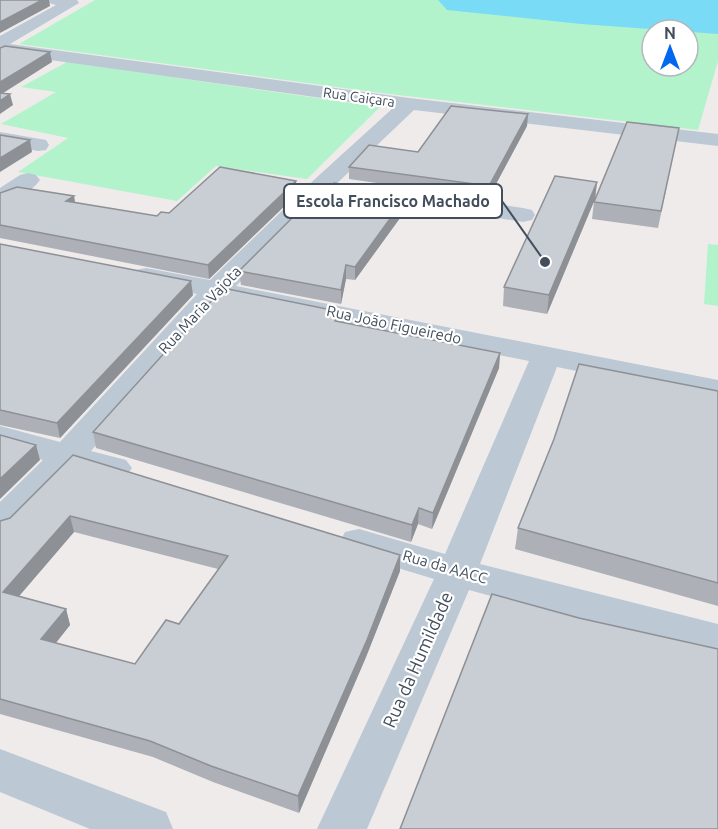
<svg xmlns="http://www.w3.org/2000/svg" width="718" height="829" font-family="Ubuntu,sans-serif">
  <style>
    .green { fill: #b2f3cc; fill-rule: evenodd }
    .water { fill: #79dbf6 }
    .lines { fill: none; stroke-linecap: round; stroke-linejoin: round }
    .minor { fill: #bcc8d3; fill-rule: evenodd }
    .wall { fill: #adb0b6; fill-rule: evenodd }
    .shaded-wall { fill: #8d9094 }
    .building { fill: #c9cdd4; stroke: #8d9094; stroke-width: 1.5; fill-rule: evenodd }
    .labels { text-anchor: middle; stroke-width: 4.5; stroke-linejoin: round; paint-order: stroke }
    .far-street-label { font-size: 14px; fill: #424e5b; stroke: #fff }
    .street-label { font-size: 15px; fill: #424e5b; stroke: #fff }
    .near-street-label { font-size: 18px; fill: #424e5b; stroke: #fff }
    .leader { fill: none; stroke: #424e5b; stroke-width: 2 }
    .callout-dot { fill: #424e5b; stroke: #fff; stroke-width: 2 }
    .callout { fill: #fff; stroke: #424e5b; stroke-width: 2 }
    .callout-label { font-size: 16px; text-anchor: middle; font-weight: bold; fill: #424e5b }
  </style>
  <rect width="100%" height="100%" fill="#efebeb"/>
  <!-- green -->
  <g class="green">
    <path d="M95,0H718V61L698,130L381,93L19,44ZM652,30H688V66H652Z"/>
    <polygon points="67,62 380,107 307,179 216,166 177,201 18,172 68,138 1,124 56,92 21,87"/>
    <polygon points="708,244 718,245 718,306 704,304"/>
  </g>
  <!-- water -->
  <polygon class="water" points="438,0 718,0 718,34 581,24 447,10"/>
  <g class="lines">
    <!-- minor -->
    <g class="minor">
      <polygon points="46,0 77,0 79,3 10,44 409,98 718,134 718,146 414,110 331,189 236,286 718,380 718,400 557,367 480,564 718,624 718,658 469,590 367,829 317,829 434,579 345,552 340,542 345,532 359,529 445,554 529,361 223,300 91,451 126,460 132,468 126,476 114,479 75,469 13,533 0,537 0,502 43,460 0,448 0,426 60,442 197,294 136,282 132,276 136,270 146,268 210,280 315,179 393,108 0,53 0,36 56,5 49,3"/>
      <polygon points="0,132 46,140 49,145 46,150 38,151 0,144"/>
      <path d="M28,173L36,175L40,180C32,191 13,203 0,206V188L20,175Z"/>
      <polygon points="364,183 523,208 532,210 535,215 532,220 523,222 356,195 352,190 356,185"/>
      <polygon points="0,749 166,812 173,829 90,829 0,792"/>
    </g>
  </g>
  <!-- wall -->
  <g class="wall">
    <polygon points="528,114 527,126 488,199 349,179 349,167 418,152"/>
    <polygon points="679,128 658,228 592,219 594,202"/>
    <polygon points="597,182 595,199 547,314 503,306 504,287"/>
    <polygon points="0,193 74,196 75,203 157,216 297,194 209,279 0,238"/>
    <polygon points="408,207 355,280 346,279 341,304 241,285 239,271"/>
    <polygon points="0,244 193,295 60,438 0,425"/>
    <polygon points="337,321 500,353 499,368 432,529 418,524 411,542 96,448 93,432"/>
    <polygon points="718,391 718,606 515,549 518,528"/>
    <path d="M73,455L400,571L366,657L299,813L213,782L153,757L0,714V521L10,518ZM74,532L218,569L179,624L135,664L56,643L70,625L66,609L19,596Z"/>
  </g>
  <!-- shaded-wall -->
  <g class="shaded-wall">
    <polygon points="42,0 49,0 50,6 0,33 0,22"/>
    <polygon points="50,52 52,62 0,95 0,82"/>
    <polygon points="10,94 13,105 0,114 0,101"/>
    <polygon points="528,114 527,126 488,199 489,186"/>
    <polygon points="30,140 32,152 0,172 0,158"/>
    <polygon points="296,181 297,194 209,279 208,265"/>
    <polygon points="597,182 595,199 547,314 549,295"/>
    <polygon points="408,194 408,207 355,280 355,267"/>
    <polygon points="74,196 76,209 66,201"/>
    <polygon points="346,265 346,279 341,304 341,290"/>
    <polygon points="191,281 193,295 60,438 57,423"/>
    <polygon points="500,353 499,368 432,529 433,513"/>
    <polygon points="36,445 40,460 0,499 0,479"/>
    <polygon points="419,508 418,524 411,542 412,525"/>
    <polygon points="70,516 74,532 8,609 3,592"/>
    <polygon points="400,555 400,571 366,657 299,813 298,796"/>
    <polygon points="66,609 70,625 46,655 41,639"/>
  </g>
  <!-- building -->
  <g class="building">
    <polygon points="0,0 42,0 0,22"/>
    <polygon points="5,46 50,52 0,82 0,48"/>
    <polygon points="0,93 10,94 0,101"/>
    <polygon points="451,106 528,114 489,186 349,167 369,145 418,152"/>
    <polygon points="627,122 679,128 661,211 594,202"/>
    <polygon points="0,135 30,140 0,158"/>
    <polygon points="220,167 296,181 208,265 0,225 0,193 17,187 74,196 66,201 157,216 161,212 169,213"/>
    <polygon points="555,176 597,182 549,295 504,287"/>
    <polygon points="334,183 408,194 355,267 346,265 341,290 239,271 324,186 330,187"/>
    <polygon points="0,244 191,281 57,423 0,410"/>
    <polygon points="223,288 337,311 335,321 500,353 433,513 419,508 412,525 93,432"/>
    <polygon points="579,364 718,391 718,583 518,528 554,439"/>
    <polygon points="0,435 36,445 0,479"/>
    <path d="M73,455L400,555L367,640L298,796L211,766L150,741L0,699V521L10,518ZM70,516L228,556L179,624L166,620L135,664L41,639L66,609L3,592Z"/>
    <polygon points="492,594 579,618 718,649 718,829 400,829"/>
  </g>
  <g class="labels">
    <!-- far-street labels -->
    <g class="far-street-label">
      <text transform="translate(359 97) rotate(8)" y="5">Rua Caiçara</text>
    </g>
    <!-- street labels -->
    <g class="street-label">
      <text transform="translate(200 310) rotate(-47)" y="5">Rua Maria Vajota</text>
      <text transform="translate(394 325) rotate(12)" y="5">Rua João Figueiredo</text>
      <text transform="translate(445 567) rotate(16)" y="5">Rua da AACC</text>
    </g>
    <!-- near-street labels -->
    <g class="near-street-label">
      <text transform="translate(418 660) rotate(-66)" y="6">Rua da Humildade</text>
    </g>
  </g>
  <!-- callouts -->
  <path class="leader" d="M545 262L502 201"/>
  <circle class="callout-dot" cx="545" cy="262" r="6"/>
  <rect class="callout" x="284" y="184" width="218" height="34" rx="6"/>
  <g class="callout-label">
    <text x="393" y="207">Escola Francisco Machado</text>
  </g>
  <!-- north arrow -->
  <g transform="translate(670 48)"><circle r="28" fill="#ffffff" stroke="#b3b8bd" stroke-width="1.5"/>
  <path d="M0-4.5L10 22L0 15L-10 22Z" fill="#0368f0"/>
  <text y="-9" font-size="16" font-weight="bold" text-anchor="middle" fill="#424e5b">N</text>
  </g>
</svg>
